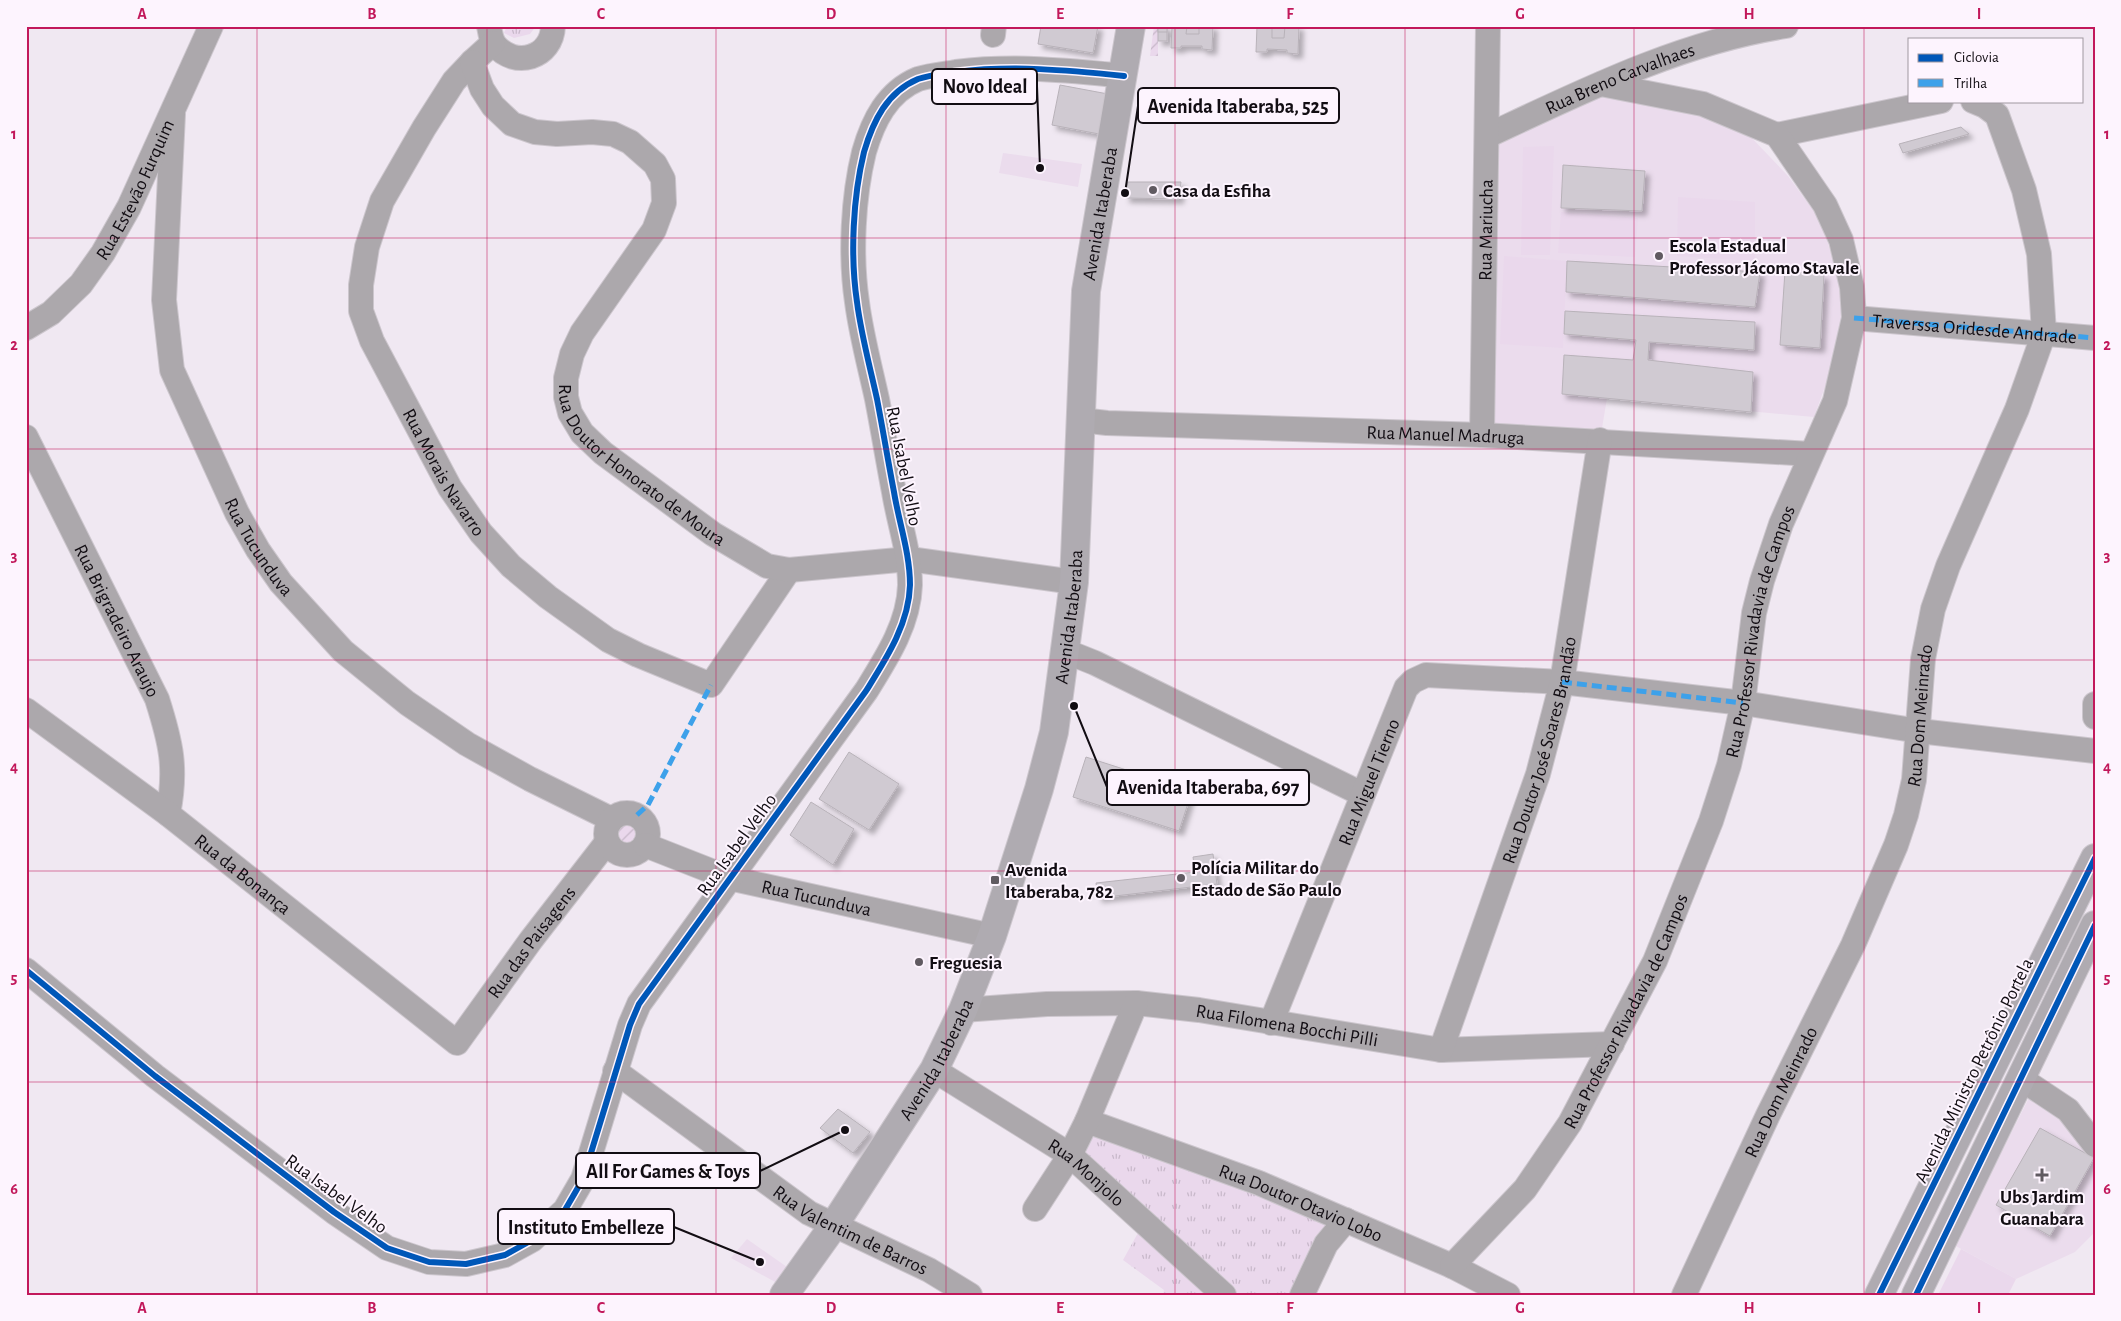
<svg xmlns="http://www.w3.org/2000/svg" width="2121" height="1321" font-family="'Alegreya Sans',sans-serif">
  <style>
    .built { fill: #ebdced }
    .grass { fill: #ead8ec }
    .park { fill: url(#park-tufts) }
    .garden { fill: url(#garden-furrows) }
    .building { fill: #d0cad2; stroke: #b8b2b9; filter: url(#shadow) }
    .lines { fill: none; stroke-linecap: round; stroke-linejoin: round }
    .minor-casing { stroke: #ccc6cd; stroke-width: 26 }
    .major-casing { stroke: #ccc6cd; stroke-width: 30 }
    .minor { stroke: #aca8ac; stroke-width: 24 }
    .major { stroke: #afabb1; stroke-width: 28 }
    .quiet { stroke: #3da1ea; stroke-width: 5; stroke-dasharray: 10 5; stroke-linecap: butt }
    .cycleway-casing { stroke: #fdf4fe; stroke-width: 9 }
    .cycleway { stroke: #0057b8; stroke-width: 6 }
    .grid { fill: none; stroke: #c2185b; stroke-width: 1; stroke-opacity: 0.55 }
    .poi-dot { fill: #605a61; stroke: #fdf4fe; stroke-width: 2 }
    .labels { text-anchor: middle; stroke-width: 4; stroke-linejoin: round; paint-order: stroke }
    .street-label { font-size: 19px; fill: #120d13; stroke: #fdf4fe }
    .poi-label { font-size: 19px; font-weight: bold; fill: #120d13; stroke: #fdf4fe; text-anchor: start }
    .leader { fill: none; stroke: #120d13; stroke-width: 2 }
    .callout-dot { fill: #120d13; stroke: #fdf4fe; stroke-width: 2 }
    .callout { fill: #fdf4fe; stroke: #120d13; stroke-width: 2 }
    .callout-label { font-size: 20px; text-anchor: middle; font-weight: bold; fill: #120d13 }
    .neatline { fill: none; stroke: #c2185b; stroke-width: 2 }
    .grid-label { font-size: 16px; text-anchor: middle; font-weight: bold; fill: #c2185b }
  </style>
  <defs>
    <pattern id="park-tufts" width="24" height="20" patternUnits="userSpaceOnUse" patternTransform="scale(1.25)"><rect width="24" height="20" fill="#ead8ec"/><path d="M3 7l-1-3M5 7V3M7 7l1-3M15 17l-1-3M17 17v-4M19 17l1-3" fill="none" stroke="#c8b8ca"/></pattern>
    <pattern id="garden-furrows" width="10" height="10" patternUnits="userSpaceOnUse" patternTransform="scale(1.25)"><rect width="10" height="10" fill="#ead8ec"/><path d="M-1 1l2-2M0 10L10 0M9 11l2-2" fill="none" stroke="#c8b8ca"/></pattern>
    <filter id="shadow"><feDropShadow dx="4.5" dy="4.5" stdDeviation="2.5" flood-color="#0004"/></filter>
  </defs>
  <rect width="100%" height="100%" fill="#f0e8f2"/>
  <!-- built -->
  <g class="built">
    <polygon points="1588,95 1706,108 1748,134 1788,176 1821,221 1843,292 1839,337 1827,381 1814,417 1607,398 1600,440 1489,440 1485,146"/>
    <polygon points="1003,153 1082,164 1078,187 999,173"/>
    <polygon points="2031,1094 2065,1114 2095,1152 2095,1232 2075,1252 2016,1279 1954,1245"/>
    <polygon points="747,1239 787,1267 777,1283 731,1258"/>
  </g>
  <!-- grass -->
  <g class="grass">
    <polygon points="1554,146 1550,255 1521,255 1523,147"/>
    <polygon points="1678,197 1755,202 1755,261 1677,256"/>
    <polygon points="1561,212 1638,218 1635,257 1558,253"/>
    <polygon points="1504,256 1567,261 1563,348 1500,344"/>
    <polygon points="1961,1249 2016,1279 2008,1295 1938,1295"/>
  </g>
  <!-- park -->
  <g class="park">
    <polygon points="507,26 536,26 530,34 514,38 504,33"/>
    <polygon points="1087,1121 1346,1220 1302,1295 1163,1295 1164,1290 1123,1260 1144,1222 1070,1155"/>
  </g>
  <!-- garden -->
  <g class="garden">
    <polygon points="1154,26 1158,26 1158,56 1150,56"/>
    <circle cx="627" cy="838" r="14"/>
  </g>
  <!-- building -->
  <g class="building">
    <polygon points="1041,26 1098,26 1093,53 1038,44"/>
    <rect x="1158" y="26" width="9" height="15"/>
    <polygon points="1172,26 1213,26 1212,50 1202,49 1202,46 1181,46 1181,48 1171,48"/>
    <polygon points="1187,26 1199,26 1199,34 1186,34"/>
    <polygon points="1257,26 1299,26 1298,54 1287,53 1287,50 1267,49 1267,52 1256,52"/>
    <polygon points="1272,26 1285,26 1284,38 1272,38"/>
    <rect x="1158" y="28" width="9" height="4"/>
    <polygon points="1060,85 1108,94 1099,134 1052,125"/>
    <polygon points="1961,127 1969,134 1903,153 1899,144"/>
    <polygon points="1563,165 1645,171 1642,211 1561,208"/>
    <polygon points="1128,182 1181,182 1179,199 1125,198"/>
    <polygon points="1567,261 1760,272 1755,307 1566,292"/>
    <polygon points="1785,271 1824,275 1820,348 1780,345"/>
    <polygon points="1565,311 1755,322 1754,350 1649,342 1648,360 1753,372 1751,412 1562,394 1564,355 1633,360 1636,340 1564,334"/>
    <polygon points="849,752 899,784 869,830 819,799"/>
    <polygon points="1086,757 1192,791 1179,831 1073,797"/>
    <polygon points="811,802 854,829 833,865 790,835"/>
    <polygon points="1213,854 1217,884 1098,898 1096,883 1195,872 1193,857"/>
    <polygon points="838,1109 870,1132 853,1153 820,1128"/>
    <polygon points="2040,1128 2094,1158 2050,1236 1996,1205"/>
  </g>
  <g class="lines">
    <!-- minor casing -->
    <g class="minor-casing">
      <g id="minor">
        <path d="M489,26C490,32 491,40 495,45C515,69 552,58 553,26"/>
        <polyline points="993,35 994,26"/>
        <path id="s1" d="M493,43L472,62L454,81L424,128L382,201L367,247L361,285V311L372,341L450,488L481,533L511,566L548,597L608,640L638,655L711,685L789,570"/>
        <path id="s2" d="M472,62L482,89L493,106L512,124L535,132L557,134L592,132L613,134L630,142L655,164L663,179L664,203L654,230L582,333L572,354L566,378V397L570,413L582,433L603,453L713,534L767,566L789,570L909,559L1074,582"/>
        <path id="s3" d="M173,114L164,300L172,370L237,513L258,550L281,583L343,651L407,703L467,744L530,779L611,819"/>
        <polyline points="1777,135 1941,101"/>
        <path id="s4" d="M1487,136C1583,91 1681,42 1786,26"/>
        <path id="s5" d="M1854,318L2095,338"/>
        <path id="s6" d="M26,328L51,313L81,284L103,253L129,207L211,26"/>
        <path id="s7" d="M1081,420L1107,423L1482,435L1811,454"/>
        <path id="s8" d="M1482,435L1488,26"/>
        <path id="s9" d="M26,437L157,699C171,743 177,768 168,814"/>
        <polyline points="1065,651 1095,663 1362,794"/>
        <polyline points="2095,704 2095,717"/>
        <path id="s10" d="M26,710L168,814L457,1043L531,940L607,842"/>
        <circle cx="627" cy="834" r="21"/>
        <path id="s11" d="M645,845L729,878L992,936"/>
        <path d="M26,970L155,1076L334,1212L387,1248L429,1262L466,1264L505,1255L532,1240L565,1210L583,1179L630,1025L639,1004L866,691C886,659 909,624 910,585C910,553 899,523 894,492C888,461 883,430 877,399C870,367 861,334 857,302C850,255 853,197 864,152C873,121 887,92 918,79C930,75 944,74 956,72C1012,65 1067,70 1124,76"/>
        <path id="s12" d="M963,1010L1047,1004L1136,1003L1199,1010L1441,1050L1612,1044"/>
        <path id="s13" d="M1271,1023L1406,688L1413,681L1426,675L1562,682L1743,703L1919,731L2095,751"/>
        <path id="s14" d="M1441,1050L1538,774L1562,682L1600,440"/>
        <path id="s15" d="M934,1070L1070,1155L1224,1295"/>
        <path id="s16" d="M615,1071L809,1213L929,1270L970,1295"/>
        <polyline points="2020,1078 2068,1110 2095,1145"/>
        <path id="s17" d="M1087,1121L1259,1183L1452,1266L1508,1295"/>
        <polyline points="1035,1209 1070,1155 1087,1121 1136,1003"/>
        <path id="s18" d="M1452,1266L1525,1189L1570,1123L1655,961L1711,821L1729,765L1743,703L1754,613L1762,581L1781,524L1835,401L1854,318L1852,287L1841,240L1825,205L1777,135L1703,104L1601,84"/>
        <polyline points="1302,1295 1326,1244 1346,1220"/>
        <path id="s19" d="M1684,1295L1768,1115L1853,945L1896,845L1906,815L1914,780L1923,659L1933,609L1948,566L2017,409L2044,333L2039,254L2024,190L1997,115L1985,106L1973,101"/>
      </g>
    </g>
    <!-- major casing -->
    <g class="major-casing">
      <g id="major">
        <path id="s20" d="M784,1295L834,1225L934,1070L963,1010L992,936L1039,789L1054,732L1074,582L1086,291L1131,26"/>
        <polyline points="1879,1295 2095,858"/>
        <polyline points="1916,1295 2095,925"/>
      </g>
    </g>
    <!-- minor -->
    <use href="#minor" class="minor"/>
    <!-- major -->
    <use href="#major" class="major"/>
    <!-- quiet -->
    <g class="quiet">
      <polyline points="1854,318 2095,338"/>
      <polyline points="1562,682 1743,703"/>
      <polyline points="637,815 648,805 711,685"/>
    </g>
    <!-- cycleway casing -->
    <g class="cycleway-casing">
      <g id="cycleway">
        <path d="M26,970L155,1076L334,1212L387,1248L429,1262L466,1264L505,1255L532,1240L565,1210L583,1179L630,1025L639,1004L866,691C886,659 909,624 910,585C910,553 899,523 894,492C888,461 883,430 877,399C870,367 861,334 857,302C850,255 853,197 864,152C873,121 887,92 918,79C930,75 944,74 956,72C1012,65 1067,70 1124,76"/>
        <polyline points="1879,1295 2095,858"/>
        <polyline points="1916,1295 2095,925"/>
      </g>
    </g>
    <!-- cycleway -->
    <use href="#cycleway" class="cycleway"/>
  </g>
  <!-- grid -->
  <path class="grid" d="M257,26V1295M487,26V1295M716,26V1295M946,26V1295M1175,26V1295M1405,26V1295M1634,26V1295M1864,26V1295M26,238H2095M26,449H2095M26,660H2095M26,871H2095M26,1082H2095"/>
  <!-- markers -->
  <g class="poi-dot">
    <circle cx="1153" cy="190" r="5"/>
    <circle cx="1659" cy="256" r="5"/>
    <circle cx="1181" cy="878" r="5"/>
    <rect x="990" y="875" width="10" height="10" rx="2.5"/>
    <circle cx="919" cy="962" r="5"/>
    <path d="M2039.5 1167.5h5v5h5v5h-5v5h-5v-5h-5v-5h5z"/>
  </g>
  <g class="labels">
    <!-- street labels -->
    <g class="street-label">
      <text dy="7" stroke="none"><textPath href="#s4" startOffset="145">Rua Breno Carvalhaes</textPath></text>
      <text dy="7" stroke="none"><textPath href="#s6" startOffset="180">Rua Estevão Furquim</textPath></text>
      <text dy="7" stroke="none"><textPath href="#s20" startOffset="1151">Avenida Itaberaba</textPath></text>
      <text dy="7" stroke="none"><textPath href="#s8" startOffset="205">Rua Mariucha</textPath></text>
      <text dy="7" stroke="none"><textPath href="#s5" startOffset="121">Traverssa Oridesde Andrade</textPath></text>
      <text dy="7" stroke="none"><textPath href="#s7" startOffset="365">Rua Manuel Madruga</textPath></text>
      <text dy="7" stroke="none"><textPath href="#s2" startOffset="595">Rua Doutor Honorato de Moura</textPath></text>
      <text transform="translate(905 466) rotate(79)" y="7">Rua Isabel Velho</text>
      <text dy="7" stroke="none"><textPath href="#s1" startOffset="489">Rua Morais Navarro</textPath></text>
      <text dy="7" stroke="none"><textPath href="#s3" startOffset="454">Rua Tucunduva</textPath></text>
      <text dy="7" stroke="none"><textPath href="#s20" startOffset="746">Avenida Itaberaba</textPath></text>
      <text dy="7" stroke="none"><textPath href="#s9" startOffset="205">Rua Brigradeiro Araujo</textPath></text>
      <text dy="7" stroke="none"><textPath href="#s18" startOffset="716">Rua Professor Rivadavia de Campos</textPath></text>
      <text dy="7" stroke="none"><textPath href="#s19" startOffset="630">Rua Dom Meinrado</textPath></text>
      <text dy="7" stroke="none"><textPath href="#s14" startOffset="316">Rua Doutor José Soares Brandão</textPath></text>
      <text dy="7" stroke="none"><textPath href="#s13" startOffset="260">Rua Miguel Tierno</textPath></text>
      <text transform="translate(736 844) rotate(-54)" y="7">Rua Isabel Velho</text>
      <text dy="7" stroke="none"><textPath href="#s10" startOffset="272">Rua da Bonança</textPath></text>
      <text dy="7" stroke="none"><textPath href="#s11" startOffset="180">Rua Tucunduva</textPath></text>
      <text dy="7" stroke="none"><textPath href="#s10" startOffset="670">Rua das Paisagens</textPath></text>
      <text dy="7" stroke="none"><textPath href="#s18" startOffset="311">Rua Professor Rivadavia de Campos</textPath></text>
      <text dy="7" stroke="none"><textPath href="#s12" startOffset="326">Rua Filomena Bocchi Pilli</textPath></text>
      <text dy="7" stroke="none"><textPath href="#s20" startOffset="281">Avenida Itaberaba</textPath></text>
      <text transform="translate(1973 1070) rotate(-64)" y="7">Avenida Ministro Petrônio Portela</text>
      <text dy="7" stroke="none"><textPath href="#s19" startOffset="225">Rua Dom Meinrado</textPath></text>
      <text dy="7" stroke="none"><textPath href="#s15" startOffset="184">Rua Monjolo</textPath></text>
      <text transform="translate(337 1193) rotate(36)" y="7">Rua Isabel Velho</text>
      <text dy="7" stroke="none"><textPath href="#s17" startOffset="229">Rua Doutor Otavio Lobo</textPath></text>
      <text dy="7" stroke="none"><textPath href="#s16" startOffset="285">Rua Valentim de Barros</textPath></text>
    </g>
    <!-- poi labels -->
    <g class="poi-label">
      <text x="1163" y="197">Casa da Esfiha</text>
      <text x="1669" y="252">Escola Estadual<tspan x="1669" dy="22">Professor Jácomo Stavale</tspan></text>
      <text x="1191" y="874">Polícia Militar do<tspan x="1191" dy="22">Estado de São Paulo</tspan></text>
      <text x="1005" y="876">Avenida<tspan x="1005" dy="22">Itaberaba, 782</tspan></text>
      <text x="929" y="969">Freguesia</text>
      <text x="2042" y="1203" text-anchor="middle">Ubs Jardim<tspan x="2042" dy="22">Guanabara</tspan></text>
    </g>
  </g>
  <!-- callouts -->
  <path class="leader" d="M1040 168L1037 86M1125 193L1138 106M1074 706L1107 787M845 1130L760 1171M760 1262L674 1227"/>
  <g class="callout-dot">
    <circle cx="1040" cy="168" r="5"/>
    <circle cx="1125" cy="193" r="5"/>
    <circle cx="1074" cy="706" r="5"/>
    <circle cx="845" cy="1130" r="5"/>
    <circle cx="760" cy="1262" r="5"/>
  </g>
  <g class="callout">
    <rect x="932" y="69" width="105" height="35" rx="5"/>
    <rect x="1138" y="88" width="201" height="35" rx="5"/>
    <rect x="1107" y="770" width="202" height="35" rx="5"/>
    <rect x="576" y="1153" width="184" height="35" rx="5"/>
    <rect x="498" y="1209" width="176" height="35" rx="5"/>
  </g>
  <g class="callout-label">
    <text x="985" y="93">Novo Ideal</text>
    <text x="1238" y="113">Avenida Itaberaba, 525</text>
    <text x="1208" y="794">Avenida Itaberaba, 697</text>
    <text x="668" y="1178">All For Games &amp; Toys</text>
    <text x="586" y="1234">Instituto Embelleze</text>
  </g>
  <!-- border -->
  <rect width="2121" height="1321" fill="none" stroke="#fdf4fe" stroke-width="55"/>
  <!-- legend -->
  <rect x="1908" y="38" width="175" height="65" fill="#fdf4fe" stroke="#9f98a0"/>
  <rect x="1918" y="54" width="25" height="8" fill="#0057b8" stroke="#9f98a0"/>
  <text x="1954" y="62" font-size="15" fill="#120d13">Ciclovia</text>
  <rect x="1918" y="79" width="25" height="8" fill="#3da1ea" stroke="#9f98a0"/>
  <text x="1954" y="88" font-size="15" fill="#120d13">Trilha</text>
  <rect x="28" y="28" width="2066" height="1266" class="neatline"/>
  <g class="grid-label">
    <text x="142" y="19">A</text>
    <text x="372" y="19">B</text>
    <text x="601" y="19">C</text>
    <text x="831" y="19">D</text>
    <text x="1060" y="19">E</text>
    <text x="1290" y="19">F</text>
    <text x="1520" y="19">G</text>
    <text x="1749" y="19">H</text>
    <text x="1979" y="19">I</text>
    <text x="14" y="139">1</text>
    <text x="2107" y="139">1</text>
    <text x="14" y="350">2</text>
    <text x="2107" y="350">2</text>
    <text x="14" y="561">3</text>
    <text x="2107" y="561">3</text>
    <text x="14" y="772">4</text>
    <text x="2107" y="772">4</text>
    <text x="14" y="983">5</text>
    <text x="2107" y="983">5</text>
    <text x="14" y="1194">6</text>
    <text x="2107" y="1194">6</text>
    <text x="142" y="1313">A</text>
    <text x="372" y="1313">B</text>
    <text x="601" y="1313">C</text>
    <text x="831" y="1313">D</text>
    <text x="1060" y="1313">E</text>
    <text x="1290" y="1313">F</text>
    <text x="1520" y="1313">G</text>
    <text x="1749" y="1313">H</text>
    <text x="1979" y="1313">I</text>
  </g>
</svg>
